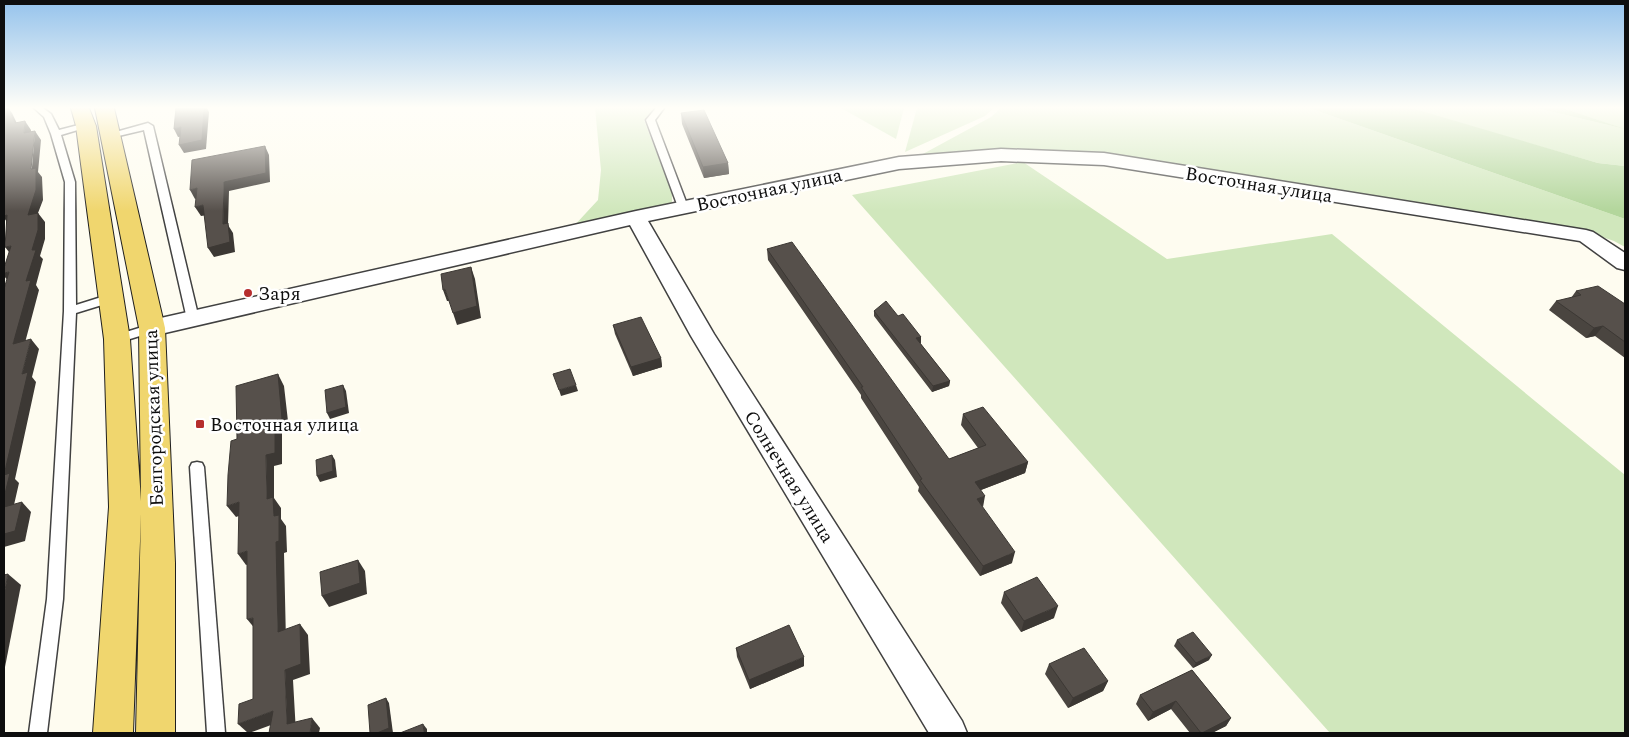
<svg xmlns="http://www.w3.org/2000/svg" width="1629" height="737" font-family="Spectral,serif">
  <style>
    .green { fill: #d0e7bc }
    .forest { fill: #b3d69c }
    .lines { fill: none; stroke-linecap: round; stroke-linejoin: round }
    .lane-casing { stroke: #414141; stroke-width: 3 }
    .street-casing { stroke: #414141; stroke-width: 3 }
    .primary-casing { stroke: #1f1f1f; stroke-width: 2 }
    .lane { fill: #fff; fill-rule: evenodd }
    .street { fill: #fff; fill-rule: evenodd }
    .primary { fill: #f0d66e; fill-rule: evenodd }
    .wall { fill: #4a4540 }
    .shaded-wall { fill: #3c3834 }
    .building { fill: #56504b; stroke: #3c3834 }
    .poi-dot { fill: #b62e2e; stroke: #fff; stroke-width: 2 }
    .labels { text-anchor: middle; stroke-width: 5; stroke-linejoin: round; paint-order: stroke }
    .street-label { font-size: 19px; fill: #0e0e0e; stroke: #fff }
    .poi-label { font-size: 19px; fill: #0e0e0e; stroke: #fff; text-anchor: start }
  </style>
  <rect width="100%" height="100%" fill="#fefcf0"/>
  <!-- green -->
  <g class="green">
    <polygon points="595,108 654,108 644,120 672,193 672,202 663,208 573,227 598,200 601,170"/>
    <polygon points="841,108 904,108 896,139"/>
    <polygon points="917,108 994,108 985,116 905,152"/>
    <polygon points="1001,108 1309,108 1625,219 1625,247 1614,241 1576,228 998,151 921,155 991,117"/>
    <polygon points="1407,108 1536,108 1621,128 1563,108 1617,108 1625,110 1625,166 1598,163"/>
    <polygon points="1023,162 1167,259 1332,234 1625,475 1625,733 1330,733 852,195"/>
  </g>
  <!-- forest -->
  <g class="forest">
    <polygon points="1309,108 1407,108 1418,110 1598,163 1625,166 1625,219"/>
    <polygon points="1536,108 1563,108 1625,129"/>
  </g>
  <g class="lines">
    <!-- lane casing -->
    <g class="lane-casing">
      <g id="lane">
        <polygon points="34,108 43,108 51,114 59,130 86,123 91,126 61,135 75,182 76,305 111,294 117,298 115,301 76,313 63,599 47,733 29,733 47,599 64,311 65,182 51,134 44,117"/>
        <polygon points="656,108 664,108 655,120 688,207 687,209 683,210 678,207 646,120"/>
        <polygon points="148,123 153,126 199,319 193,323 187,319 144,130 110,138 105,135"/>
        <polygon points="152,324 158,328 156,331 117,343 111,339 113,336"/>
        <polygon points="197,462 202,463 204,467 225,733 207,733 190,467 192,463"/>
      </g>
    </g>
    <!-- street casing -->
    <g class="street-casing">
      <polygon id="street" points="1001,149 1104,153 1586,230 1593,232 1625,253 1625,270 1617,268 1580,241 1104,165 1001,161 899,169 648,221 714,334 962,721 967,733 929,733 691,336 630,225 152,336 144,334 140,328 144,322 152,320 636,211 899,157"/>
    </g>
    <!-- primary casing -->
    <g class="primary-casing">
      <polygon id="primary" points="71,108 89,108 96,126 130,339 141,501 139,328 95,108 114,108 165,328 175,563 175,733 136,733 141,514 133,733 93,733 109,507 104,339 76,126"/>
    </g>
    <!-- lane -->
    <use href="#lane" class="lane"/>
    <!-- street -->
    <use href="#street" class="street"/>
    <!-- primary -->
    <use href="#primary" class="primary"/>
  </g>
  <!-- wall -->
  <g class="wall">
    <polygon points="681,113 728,163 729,174 704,178 682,124"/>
    <polygon points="767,249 949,459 978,448 961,425 963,414 1028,462 1025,473 981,490 982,507 1012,563 980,576 918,491 919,487 861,398 861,395 768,260"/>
    <polygon points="1576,291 1625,304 1625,358 1595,336 1586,338 1549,310 1556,301 1571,298"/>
    <polygon points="874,311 898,316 921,337 921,343 920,343 950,381 949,386 932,392 874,316"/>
    <polygon points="613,325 661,358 662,367 633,376 615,334"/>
    <polygon points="1004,592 1054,618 1021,632 1001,603"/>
    <polygon points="1177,640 1209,660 1193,668 1174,646"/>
    <polygon points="736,648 804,666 750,689 737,657"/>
    <polygon points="1049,664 1108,681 1103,691 1068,708 1045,674"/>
    <polygon points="1192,670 1231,718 1226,726 1212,733 1190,733 1171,709 1148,721 1136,704 1140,695"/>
  </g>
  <!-- shaded-wall -->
  <g class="shaded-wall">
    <polygon points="8,108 12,113 21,132 15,123"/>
    <polygon points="204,108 207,108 209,112 206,149 184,153 179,145"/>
    <polygon points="25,121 31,130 30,142 24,133"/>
    <polygon points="181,127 185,136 178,137 174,129"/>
    <polygon points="35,131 41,140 38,172 42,177 43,200 38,213 45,222 45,239 40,256 43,259 36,285 39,290 22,354 13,344 32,250 28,215"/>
    <polygon points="265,146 269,155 270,182 229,191 228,225 233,233 235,252 214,257 208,248 223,224 224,182"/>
    <polygon points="728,163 729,174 704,178 703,167"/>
    <polygon points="197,188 202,197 195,199 190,190"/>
    <polygon points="203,205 208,215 201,216 195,207"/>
    <polygon points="7,215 10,226 4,218 4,216"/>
    <polygon points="11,246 13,257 5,247"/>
    <polygon points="471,267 475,279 481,318 457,325 453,313"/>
    <polygon points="9,272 10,283 4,276 4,273"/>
    <polygon points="445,289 449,301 447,301 443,290"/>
    <polygon points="1603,326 1595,336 1586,338 1594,328"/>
    <polygon points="921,337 921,343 916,344 916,338"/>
    <polygon points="31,339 39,349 32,377 36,382 15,479 19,483 11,518 4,510 4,475 22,374"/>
    <polygon points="661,358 662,367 633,376 631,367"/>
    <polygon points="278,374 284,386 289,430 282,432 282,464 274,466 274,498 281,508 281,519 286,526 287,552 284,553 286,642 278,632 274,516 267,499 266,455 275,421"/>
    <polygon points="950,381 949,386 932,392 933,386"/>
    <polygon points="343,385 346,391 349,413 330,419 327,413"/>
    <polygon points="576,385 578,391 561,396 559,390"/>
    <polygon points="332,455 335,460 337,477 320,482 317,476"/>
    <polygon points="1028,462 1025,473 973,493 975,482"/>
    <polygon points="985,496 983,507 977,499"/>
    <polygon points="22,502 31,512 25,541 4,547 4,534"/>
    <polygon points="239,502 247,513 236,517 227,506"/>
    <polygon points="247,551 255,562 246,565 238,554"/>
    <polygon points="1015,552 1012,563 980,576 983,566"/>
    <polygon points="358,560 365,571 367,594 329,607 322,596"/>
    <polygon points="8,574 21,585 5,667 4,668 4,595"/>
    <polygon points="1058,606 1054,618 1021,632 1024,621"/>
    <polygon points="253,618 256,630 247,619"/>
    <polygon points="300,624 308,635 310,674 293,680 296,733 287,724 285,670"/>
    <polygon points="1212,655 1209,660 1193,668 1196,663"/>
    <polygon points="804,657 804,666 750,689 749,680"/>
    <polygon points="1108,681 1103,691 1068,708 1073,698"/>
    <polygon points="386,698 389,703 393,733 377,733"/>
    <polygon points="1176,701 1171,709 1148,721 1153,712"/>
    <polygon points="273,711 282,721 249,733 248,733 238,724"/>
    <polygon points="312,718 320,728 319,733 310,733"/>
    <polygon points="1231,718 1226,726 1212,733 1202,733"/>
    <polygon points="423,724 427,729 427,733 424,733"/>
  </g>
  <!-- building -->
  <g class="building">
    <polygon points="5,108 8,108 15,123 25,121 24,133 35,131 31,169 36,168 36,190 28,215 38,213 38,230 32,250 36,250 26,281 31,280 13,344 31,339 22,374 28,372 4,475 10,473 4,498 4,289 9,272 4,273 4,268 11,246 5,247 7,215 4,216 4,117"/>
    <polygon points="176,108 204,108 202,140 179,145 181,127 174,129"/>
    <polygon points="704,110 728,163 703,167 681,113"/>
    <polygon points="265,146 266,173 224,182 223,224 228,223 230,242 208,248 203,205 195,207 197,188 190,190 192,160"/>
    <polygon points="792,242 949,459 986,445 963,414 983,407 1028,462 975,482 985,496 977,499 1015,552 983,566 920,480 922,479 861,387 863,387 767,249"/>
    <polygon points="471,267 477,306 453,313 445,289 443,290 441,274"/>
    <polygon points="1598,286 1625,304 1625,342 1603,326 1594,328 1556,301 1581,295 1576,291"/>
    <polygon points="886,301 898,316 903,314 921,337 916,338 950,381 933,386 874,311"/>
    <polygon points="641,317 661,358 631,367 613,325"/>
    <polygon points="570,369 576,385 559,390 553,374"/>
    <polygon points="278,374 282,419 275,421 275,453 266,455 267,499 273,497 274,516 279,515 279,541 276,542 278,632 300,624 301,664 285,670 287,724 312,718 310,733 269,733 273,711 238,724 239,704 253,699 253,618 247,619 247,551 238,554 239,502 227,506 228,475 231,441 237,439 236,386"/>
    <polygon points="343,385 346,407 327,413 325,390"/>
    <polygon points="332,455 333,471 317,476 316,460"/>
    <polygon points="22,502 15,531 4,534 4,507"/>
    <polygon points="358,560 360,583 322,596 320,572"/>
    <polygon points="8,574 4,595 4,575"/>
    <polygon points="1037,577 1058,606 1024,621 1004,592"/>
    <polygon points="789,625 804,657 749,680 736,648"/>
    <polygon points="1193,632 1212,655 1196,663 1177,640"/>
    <polygon points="1084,648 1108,681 1073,698 1049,664"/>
    <polygon points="1192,670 1231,718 1202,733 1201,733 1176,701 1153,712 1140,695"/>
    <polygon points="386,698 389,728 377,733 370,733 368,705"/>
    <polygon points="423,724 424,733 400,733"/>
  </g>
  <!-- sky -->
  <linearGradient id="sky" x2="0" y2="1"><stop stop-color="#95c3ec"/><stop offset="0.51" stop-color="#fffef8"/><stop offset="1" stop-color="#fffef8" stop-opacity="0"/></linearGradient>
  <rect width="1629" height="211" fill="url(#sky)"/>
  <!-- markers -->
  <g class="poi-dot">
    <circle cx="248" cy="293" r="5"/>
    <rect x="195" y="419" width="10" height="10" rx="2.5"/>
  </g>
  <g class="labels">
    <!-- street labels -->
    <g class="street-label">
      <text transform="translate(1259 184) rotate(9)" y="7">Восточная улица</text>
      <text transform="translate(769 189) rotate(-12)" y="7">Восточная улица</text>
      <text transform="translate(153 418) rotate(-92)" y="7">Белгородская улица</text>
      <text transform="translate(790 476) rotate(58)" y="7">Солнечная улица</text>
    </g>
    <!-- poi labels -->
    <g class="poi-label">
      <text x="258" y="300">Заря</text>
      <text x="210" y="431">Восточная улица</text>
    </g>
  </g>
  <!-- border -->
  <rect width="1629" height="737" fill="none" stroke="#0e0e0e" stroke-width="10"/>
</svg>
